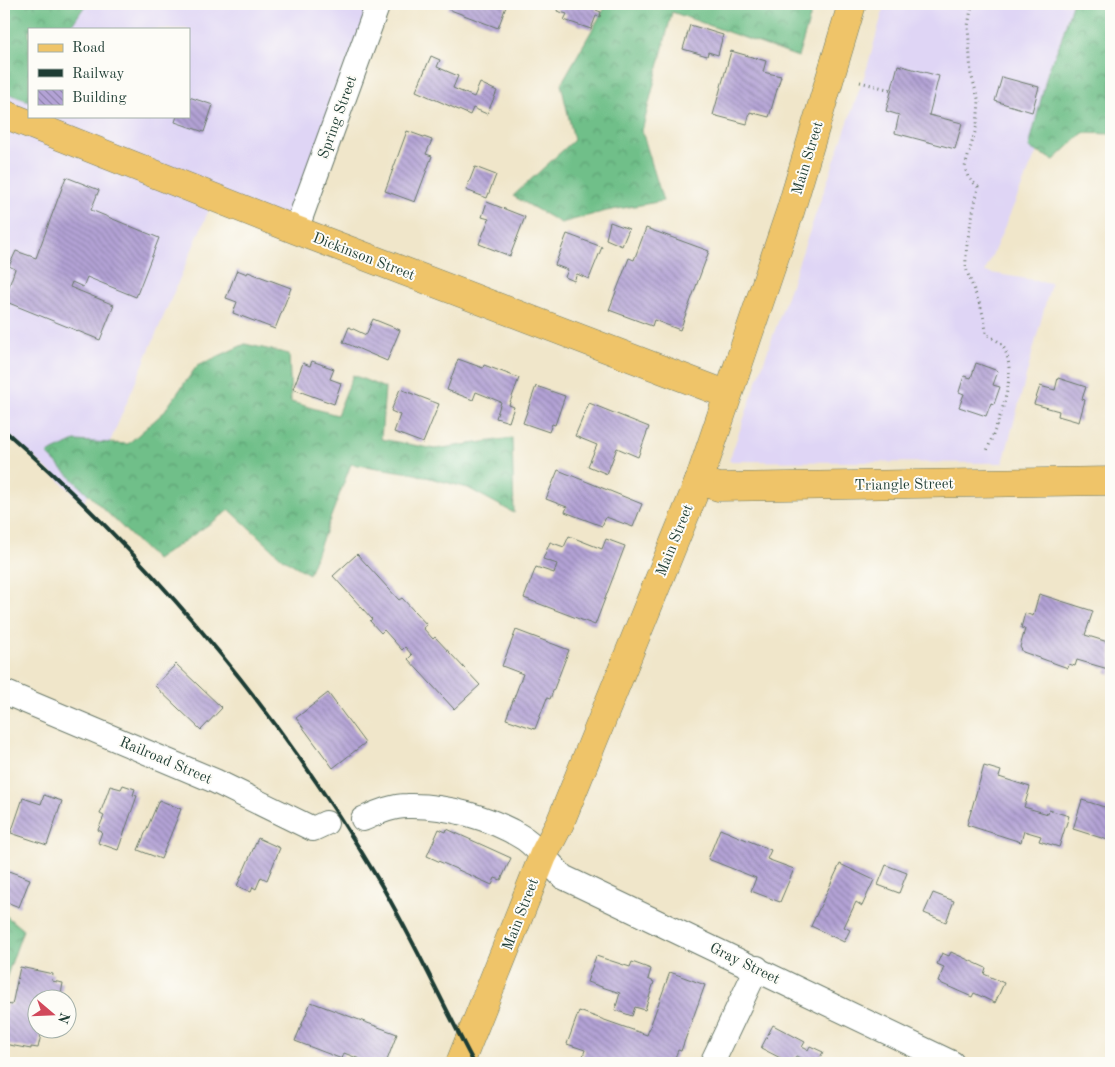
<svg xmlns="http://www.w3.org/2000/svg" width="1115" height="1067" font-family="'Old Standard TT',serif">
  <style>
    .built { fill: #dfd5f5; fill-rule: evenodd }
    .forest { fill: url(#forest-crowns); stroke: #487e5e }
    .building { fill: url(#building-back-hatch) }
    .lines { fill: none; stroke-linecap: round; stroke-linejoin: round }
    .minor-casing { stroke: #687868; stroke-width: 26 }
    .major-casing { stroke: #687868; stroke-width: 29 }
    .path { stroke: #687868; stroke-width: 3; stroke-dasharray: 1 4; stroke-linecap: butt }
    .minor { stroke: #fff; stroke-width: 24 }
    .major { stroke: #efc469; stroke-width: 28 }
    .rail { stroke: #1f3d34; stroke-width: 4 }
    .labels { text-anchor: middle; stroke-width: 4; stroke-linejoin: round; paint-order: stroke }
    .street-label { font-size: 15px; fill: #1f3d34; stroke: #fdfcf7 }
  </style>
  <defs>
    <pattern id="forest-crowns" width="20" height="18" patternUnits="userSpaceOnUse" patternTransform="scale(1.25)"><rect width="20" height="18" fill="#70bf89"/><path d="M2 6a3 3 0 1 1 6 0M12 15a3 3 0 1 1 6 0" fill="none" stroke="#5b9c71"/></pattern>
    <pattern id="building-back-hatch" width="6" height="6" patternUnits="userSpaceOnUse" patternTransform="scale(1.25)"><rect width="6" height="6" fill="#b3a2d5"/><path d="M-1 5l2 2M0 0l6 6M5-1l2 2" fill="none" stroke="#9185ae"/></pattern>
  </defs>
  <rect width="100%" height="100%" fill="#fdfcf7"/>
  <filter id="ink" filterUnits="userSpaceOnUse"><feTurbulence type="fractalNoise" baseFrequency=".02" numOctaves="2"/><feDisplacementMap in="SourceGraphic" scale="10" xChannelSelector="R" yChannelSelector="G"/><feConvolveMatrix kernelMatrix="1 2 1 2 8 2 1 2 1" color-interpolation-filters="sRGB"/></filter>
  <filter id="wash" filterUnits="userSpaceOnUse"><feTurbulence type="fractalNoise" baseFrequency=".0096" numOctaves="4" result="noise"/><feDisplacementMap in="SourceGraphic" scale="20" xChannelSelector="R" yChannelSelector="G"/><feGaussianBlur stdDeviation="1.12" result="paint"/><feColorMatrix in="noise" values="0 0 0 0 0 0 0 0 0 0 0 0 0 0 0 0 0 1.4 0 .05"/><feComposite in="paint" operator="in"/></filter>
  <g filter="url(#wash)">
    <rect width="100%" height="100%" fill="#f0e6ca"/>
    <!-- built -->
    <g class="built">
      <path d="M4,4H378L296,230L214,198L84,503L4,430ZM29,29H189V116H29Z"/>
      <polygon points="885,4 1111,4 1067,82 985,272 1051,283 1003,463 729,461 867,68"/>
    </g>
    <!-- forest -->
    <g class="forest">
      <polygon points="4,4 86,4 69,29 29,29 29,101 4,92"/>
      <polygon points="607,4 814,4 798,57 672,12 642,131 663,201 606,211 561,223 513,196 574,140 561,84"/>
      <polygon points="1072,4 1111,4 1111,134 1083,133 1054,160 1029,148 1048,71 1061,41"/>
      <polygon points="245,344 289,354 291,402 337,415 353,375 385,388 381,439 435,449 512,438 514,513 468,488 411,473 351,464 309,574 282,558 230,510 156,560 47,454 75,441 128,444 163,413 197,366"/>
      <polygon points="4,914 23,930 4,984"/>
    </g>
    <g id="blocks">
      <!-- building -->
      <g class="building">
        <polygon points="450,4 507,4 498,28 448,9"/>
        <polygon points="559,4 598,4 596,10 601,12 600,17 596,16 591,29 564,20 567,14 557,11"/>
        <polygon points="690,25 723,35 718,55 708,52 707,56 683,49"/>
        <polygon points="731,51 766,61 763,72 781,76 769,117 750,112 747,124 713,115"/>
        <polygon points="431,56 440,60 437,67 458,76 453,88 474,97 480,83 497,91 487,114 473,108 470,115 416,91"/>
        <polygon points="898,65 939,76 929,115 962,123 955,149 895,133 899,115 886,111"/>
        <polygon points="1002,77 1039,87 1032,112 995,101"/>
        <polygon points="189,97 213,105 204,132 175,122 177,116 189,116"/>
        <polygon points="407,131 432,140 426,154 432,156 415,202 385,191"/>
        <polygon points="475,167 496,175 487,198 466,190"/>
        <polygon points="66,177 99,190 91,210 159,238 136,297 87,277 83,287 72,282 70,287 114,305 100,340 4,301 15,269 9,266 16,251 36,258"/>
        <polygon points="487,202 525,217 510,256 479,244 489,219 482,217"/>
        <polygon points="610,222 629,229 622,246 606,239"/>
        <polygon points="646,228 709,251 680,330 654,320 652,326 609,310 629,258 634,260"/>
        <polygon points="567,234 602,247 589,279 577,274 574,281 565,277 568,270 555,265"/>
        <polygon points="237,270 247,274 248,272 291,288 275,329 233,313 237,302 226,298"/>
        <polygon points="373,319 400,330 387,361 343,342 349,327 366,335"/>
        <polygon points="458,359 483,368 484,365 519,378 509,405 514,407 509,422 496,418 501,402 476,392 473,400 447,390"/>
        <polygon points="312,361 334,369 330,379 341,383 334,404 293,389 303,363 310,366"/>
        <polygon points="976,363 998,371 993,385 1000,387 994,404 991,403 986,416 959,407 964,394 959,392 964,376 971,378"/>
        <polygon points="1058,378 1086,387 1082,399 1085,400 1079,422 1058,416 1059,411 1034,404 1040,386 1055,390"/>
        <polygon points="536,386 565,396 555,425 552,424 549,432 523,423"/>
        <polygon points="400,389 439,404 423,443 394,432 400,415 391,411"/>
        <polygon points="589,403 649,427 638,457 617,448 607,474 588,466 597,445 575,436"/>
        <polygon points="558,470 642,504 633,527 606,517 602,526 565,512 567,507 546,499"/>
        <polygon points="569,536 602,549 606,539 625,546 595,625 524,598 536,567 554,573 557,564 543,559 550,542 564,547"/>
        <polygon points="357,554 399,600 402,598 427,625 423,628 433,639 435,637 480,685 454,709 408,659 412,655 405,647 402,650 384,630 381,633 370,621 372,619 333,576"/>
        <polygon points="1039,594 1093,611 1085,635 1111,643 1111,675 1106,673 1108,669 1077,660 1075,666 1069,664 1068,668 1023,652 1020,647 1025,629 1021,628 1025,613 1033,616"/>
        <polygon points="516,630 569,650 550,699 547,698 535,729 506,719 523,674 502,666"/>
        <polygon points="176,664 222,708 201,730 155,686"/>
        <polygon points="328,693 365,743 333,768 296,718"/>
        <polygon points="984,766 1001,771 999,777 1030,787 1024,807 1048,814 1049,810 1069,816 1059,847 1039,841 1041,836 1024,831 1021,842 967,825"/>
        <polygon points="123,785 135,789 133,795 137,796 118,850 98,843 102,832 98,830 104,816 100,814 110,786 121,789"/>
        <polygon points="44,795 62,801 47,845 11,833 23,798 41,804"/>
        <polygon points="159,800 181,809 161,859 138,850"/>
        <polygon points="1082,800 1111,809 1111,841 1073,829"/>
        <polygon points="439,829 446,832 447,829 511,858 501,880 495,878 492,885 427,856"/>
        <polygon points="720,829 771,850 767,859 794,869 780,902 751,891 756,878 708,859"/>
        <polygon points="258,838 280,848 267,880 261,877 256,889 253,887 251,892 237,886"/>
        <polygon points="840,864 874,880 862,906 856,902 844,927 850,930 844,942 811,926"/>
        <polygon points="886,865 907,873 899,893 878,885"/>
        <polygon points="6,870 30,879 19,907 4,901 4,876"/>
        <polygon points="933,893 954,901 946,922 924,913"/>
        <polygon points="951,952 986,968 984,974 1004,983 995,1003 974,993 972,997 938,982 944,967 937,964 942,953 949,956"/>
        <polygon points="596,956 630,967 632,962 651,969 648,979 654,982 645,1010 635,1007 632,1016 615,1010 620,993 587,982"/>
        <polygon points="20,967 53,974 52,981 63,983 60,1000 38,1000 38,1030 42,1030 38,1048 31,1047 31,1049 4,1044 4,1017 7,1004 12,1005"/>
        <polygon points="670,972 705,985 681,1051 678,1050 673,1063 602,1063 583,1056 585,1050 567,1044 579,1011 647,1035"/>
        <polygon points="311,1002 397,1034 386,1063 370,1063 344,1053 342,1059 295,1041"/>
        <polygon points="773,1025 805,1042 802,1047 808,1050 810,1046 823,1052 817,1063 803,1063 804,1060 796,1056 792,1063 790,1063 761,1048"/>
      </g>
    </g>
  </g>
  <g filter="url(#ink)">
    <use href="#blocks" fill-opacity="0" stroke="#687868" stroke-width="1"/>
    <g class="lines">
      <!-- minor casing -->
      <g class="minor-casing">
        <g id="minor">
          <polyline points="296,230 378,4"/>
          <polyline points="4,692 215,781 313,829 326,823"/>
          <path d="M363,819C377,813 392,806 407,806C446,805 493,818 525,839C539,849 551,865 563,877L952,1063"/>
          <polyline points="712,1063 757,968"/>
        </g>
      </g>
      <!-- major casing -->
      <g class="major-casing">
        <g id="major">
          <polyline points="4,114 296,230 726,394"/>
          <polyline points="699,481 719,487 1111,481"/>
          <polyline points="460,1063 543,856 560,823 699,481 790,212 852,4"/>
        </g>
      </g>
      <!-- path -->
      <g class="path">
        <path d="M972,4L968,26L971,74L979,102L977,125L965,167L968,177L978,187C975,206 962,254 967,271C974,293 985,310 986,334C991,337 999,341 1002,345C1021,373 997,423 987,451"/>
        <polyline points="860,82 891,90"/>
      </g>
      <!-- minor -->
      <use href="#minor" class="minor"/>
      <!-- major -->
      <use href="#major" class="major"/>
      <!-- rail -->
      <path class="rail" d="M4,430C149,558 277,709 376,876C412,936 441,1001 474,1063"/>
    </g>
  </g>
  <g class="labels">
    <!-- street labels -->
    <g class="street-label">
      <text transform="translate(337 117) rotate(-70)" y="5">Spring Street</text>
      <text transform="translate(807 158) rotate(-73)" y="5">Main Street</text>
      <text transform="translate(364 256) rotate(21)" y="5">Dickinson Street</text>
      <text transform="translate(904 484) rotate(-1)" y="5">Triangle Street</text>
      <text transform="translate(674 540) rotate(-68)" y="5">Main Street</text>
      <text transform="translate(166 760) rotate(23)" y="5">Railroad Street</text>
      <text transform="translate(520 914) rotate(-69)" y="5">Main Street</text>
      <text transform="translate(745 963) rotate(26)" y="5">Gray Street</text>
    </g>
  </g>
  <!-- margin -->
  <rect width="1115" height="1067" fill="none" stroke="#fdfcf7" stroke-width="20"/>
  <!-- legend -->
  <rect x="28" y="28" width="162" height="90" fill="#fdfcf7" stroke="#a4b0a9"/>
  <rect x="38" y="44" width="25" height="8" fill="#efc469" stroke="#a4b0a9"/>
  <text x="72" y="52" font-size="15" fill="#1f3d34">Road</text>
  <rect x="38" y="69" width="25" height="8" fill="#1f3d34" stroke="#a4b0a9"/>
  <text x="72" y="78" font-size="15" fill="#1f3d34">Railway</text>
  <rect x="38" y="90" width="25" height="15" fill="url(#building-back-hatch)" stroke="#a4b0a9"/>
  <text x="72" y="102" font-size="15" fill="#1f3d34">Building</text>
  <!-- north arrow -->
  <g transform="translate(52 1014) rotate(109)"><circle r="24" fill="#fdfcf7" stroke="#a4b0a9"/>
  <path d="M0-4L9 19L0 12L-9 19Z" fill="#d1495b"/>
  <text y="-8" font-size="14" font-weight="bold" text-anchor="middle" fill="#1f3d34">N</text>
  </g>
</svg>
